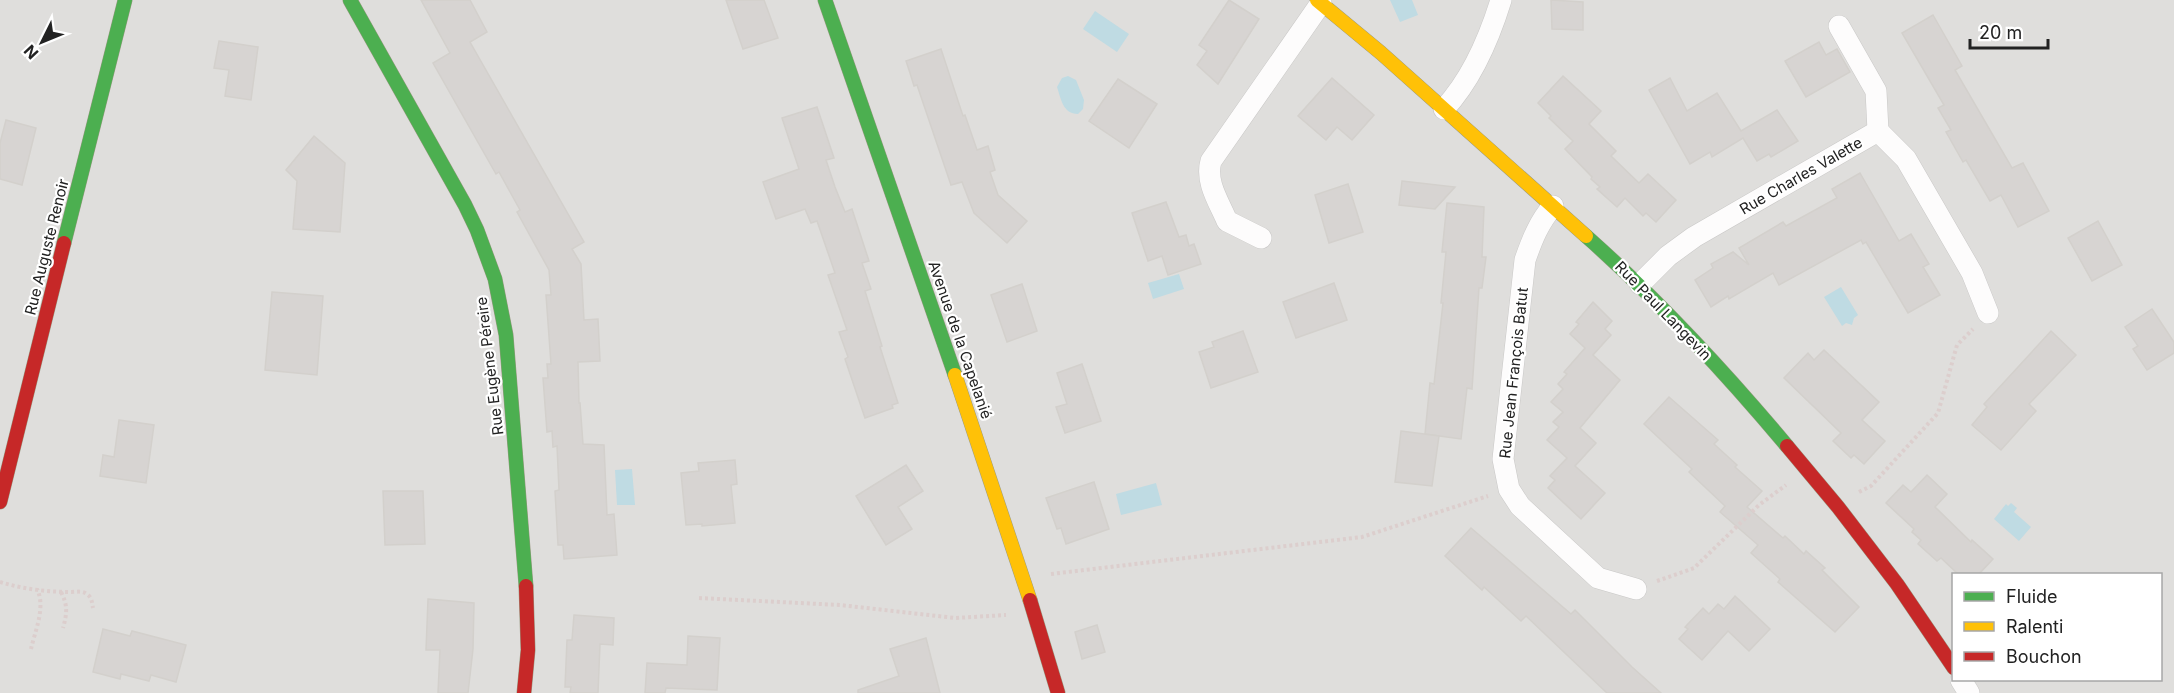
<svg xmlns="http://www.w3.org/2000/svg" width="2174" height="693" font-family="Inter,sans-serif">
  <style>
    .residential { fill: #dfdedc; fill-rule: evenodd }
    .water { fill: #bfdbe3 }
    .building { fill: #d7d4d2; stroke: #d3d0cc; stroke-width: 1.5 }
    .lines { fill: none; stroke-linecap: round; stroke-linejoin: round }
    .street-casing { stroke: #c9c8c7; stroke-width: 22 }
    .fast-casing { stroke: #999a82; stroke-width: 15 }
    .slow-casing { stroke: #999a82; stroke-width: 15 }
    .jam-casing { stroke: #999a82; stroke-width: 15 }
    .path { stroke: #dccecd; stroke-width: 4; stroke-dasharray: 3 3; stroke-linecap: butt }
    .street { stroke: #fdfcfc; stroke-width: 21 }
    .fast { stroke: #4caf50; stroke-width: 14 }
    .slow { stroke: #ffc107; stroke-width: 14 }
    .jam { stroke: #c62828; stroke-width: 14 }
    .labels { text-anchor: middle; stroke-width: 4.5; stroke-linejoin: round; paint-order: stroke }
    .street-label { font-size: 15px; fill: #222; stroke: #fff }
  </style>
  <rect width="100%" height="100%" fill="#f0eeeb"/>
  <!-- residential -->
  <path class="residential" d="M0,0H2174V693H0ZM1954,574H2160V680H1954Z"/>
  <!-- water -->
  <g class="water">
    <polygon points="1390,0 1412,0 1418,15 1400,22"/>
    <polygon points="1095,11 1129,34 1117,52 1083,29"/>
    <path d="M1068,76L1076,80L1084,100L1083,109L1078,114C1063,114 1061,99 1057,87L1062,78Z"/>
    <polygon points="1179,274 1184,289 1153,299 1148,283"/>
    <polygon points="1841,287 1858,315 1854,318 1852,325 1846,323 1842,326 1824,297"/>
    <polygon points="632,469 635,505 617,505 615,470"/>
    <polygon points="1156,483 1162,505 1121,515 1116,494"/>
    <polygon points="2011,503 2017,508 2014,512 2031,527 2019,541 1994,519 2006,504 2008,506"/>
  </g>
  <!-- building -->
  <g class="building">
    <polygon points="421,0 470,0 487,32 470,42 584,242 572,249 581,264 584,320 598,319 600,361 578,362 579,403 580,403 583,444 604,445 607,515 614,514 617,555 564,559 563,545 558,545 555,491 559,490 557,446 553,447 552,431 547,432 543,378 548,378 547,364 551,364 546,295 551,295 549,270 517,212 520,210 499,172 496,174 433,63 450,53"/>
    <polygon points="726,0 764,0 778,38 743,49"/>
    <polygon points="1229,0 1259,19 1218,84 1197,65 1207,51 1199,45"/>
    <polygon points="1551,0 1583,2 1583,30 1552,29"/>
    <polygon points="1933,15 1962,66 1955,70 2012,168 2023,163 2049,211 2018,227 2001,195 1990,201 1966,160 1963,162 1946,132 1951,130 1938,108 1944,105 1902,33"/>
    <polygon points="219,41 258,47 251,100 225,96 229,70 214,68"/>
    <polygon points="1819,42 1826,55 1837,49 1850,72 1806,97 1785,61"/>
    <polygon points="941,49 963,116 965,115 977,150 988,146 995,170 990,172 998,195 1027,221 1007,243 974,213 962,182 951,185 917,85 914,86 910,73 906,61"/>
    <polygon points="1563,76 1601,111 1589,124 1616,151 1611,156 1639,183 1648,174 1676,200 1656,222 1646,213 1643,216 1625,198 1617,207 1597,189 1600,187 1591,179 1592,177 1565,149 1573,141 1549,118 1551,116 1538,103"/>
    <polygon points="1332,78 1374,115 1352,140 1337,127 1326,140 1298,116"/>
    <polygon points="1670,78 1687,111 1717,93 1741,131 1777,110 1798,141 1771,157 1769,154 1757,161 1743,138 1712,157 1710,152 1690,164 1649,90"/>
    <polygon points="1118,79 1157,104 1129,148 1089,121"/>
    <polygon points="817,107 834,158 826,160 835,187 845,212 852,209 869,261 862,263 871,289 865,291 882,346 880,347 898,403 892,405 893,408 865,418 845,359 848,357 839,332 847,330 828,275 835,273 817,221 811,223 805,209 776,219 763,182 799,169 782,118"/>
    <polygon points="6,120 36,128 22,185 0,179 0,143"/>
    <polygon points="314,136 345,163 340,232 293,229 297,181 286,170"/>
    <polygon points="1860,173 1899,241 1911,234 1929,264 1923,267 1940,295 1908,313 1866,242 1863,244 1861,240 1779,285 1773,273 1729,299 1728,296 1711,307 1695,280 1713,268 1711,264 1733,252 1749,265 1739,248 1783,222 1786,226 1837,198 1832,189"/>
    <polygon points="1402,181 1455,187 1435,209 1399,205"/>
    <polygon points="1348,184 1363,232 1329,243 1315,195"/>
    <polygon points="1166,202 1179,237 1186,235 1189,246 1194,244 1201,264 1168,275 1162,256 1148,261 1132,213"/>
    <polygon points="1447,203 1484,207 1482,257 1486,257 1482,288 1479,288 1472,389 1467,388 1461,439 1425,434 1430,383 1434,384 1443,303 1441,303 1446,252 1442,252"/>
    <polygon points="2098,221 2122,265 2092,281 2068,238"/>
    <polygon points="1334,283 1347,320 1296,338 1283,302"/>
    <polygon points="1022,284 1037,331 1007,342 991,295"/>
    <polygon points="272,292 323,296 317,375 265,370"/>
    <polygon points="1593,302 1612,321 1605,329 1611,335 1593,355 1620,380 1580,428 1596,443 1575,466 1605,493 1581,519 1548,488 1555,480 1550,476 1567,458 1547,440 1559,427 1553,422 1563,412 1551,402 1563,389 1558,384 1567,374 1564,372 1585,348 1570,334 1579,324 1576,322"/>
    <polygon points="2152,309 2174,342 2174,353 2147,370 2133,349 2138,346 2125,327"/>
    <polygon points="1243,331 1258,372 1211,388 1199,352 1214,347 1212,342"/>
    <polygon points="2051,331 2076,355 2029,404 2036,411 2001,450 1972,425 1987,407 1984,404"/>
    <polygon points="1824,350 1879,402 1862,420 1885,441 1864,464 1854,455 1851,458 1833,441 1841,433 1784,378 1808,353 1814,360"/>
    <polygon points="1082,364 1101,421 1065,433 1056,407 1067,404 1057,373"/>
    <polygon points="1669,397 1718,440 1714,444 1737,465 1735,467 1762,491 1747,507 1783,538 1785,536 1804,554 1806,551 1825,568 1822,570 1859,607 1835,632 1778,582 1780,579 1751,553 1758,545 1720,512 1725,506 1689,472 1692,469 1644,424"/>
    <polygon points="119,420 154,425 146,483 100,476 103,455 114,457"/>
    <polygon points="1401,431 1439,436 1432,486 1395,482"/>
    <polygon points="735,460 737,484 731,485 735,523 702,526 702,524 686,525 681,473 699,471 698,463"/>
    <polygon points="906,465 923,491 898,507 912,529 886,545 856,496"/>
    <polygon points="1927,475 1947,494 1935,507 1971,542 1972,540 1993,559 1979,574 1958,574 1941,558 1937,561 1918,544 1921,540 1912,532 1914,529 1886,503 1903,485 1911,492"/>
    <polygon points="1094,482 1109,529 1066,544 1061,528 1057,529 1046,498"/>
    <polygon points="383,491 423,491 425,544 385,545"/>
    <polygon points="1471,528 1571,614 1575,610 1632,667 1661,693 1607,693 1526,616 1521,621 1484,587 1482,590 1445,556"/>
    <polygon points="1735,596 1770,629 1749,651 1728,631 1702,660 1679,639 1688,629 1685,627 1703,608 1709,614 1718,604 1724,609"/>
    <polygon points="428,599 474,603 473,649 468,693 438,693 440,650 426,650"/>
    <polygon points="574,615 614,618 613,645 600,644 598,693 570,693 571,687 565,687 567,640 572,640"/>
    <polygon points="1097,625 1105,652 1082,659 1075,632"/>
    <polygon points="103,629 130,636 132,631 186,645 176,682 151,675 149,681 121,674 120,679 93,672"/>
    <polygon points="688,636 720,638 717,690 666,688 665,693 645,693 647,663 687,665"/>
    <polygon points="926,638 940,693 858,693 858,690 899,676 890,649"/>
  </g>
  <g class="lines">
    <!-- street casing -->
    <g class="street-casing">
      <g id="street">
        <polyline points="1839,26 1876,91 1878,131"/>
        <path d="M1444,109C1472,79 1489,39 1501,0"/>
        <path d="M1553,206C1539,222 1532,240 1525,260L1503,459L1509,489L1520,506L1598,578L1636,589"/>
        <path d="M1261,238L1227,221C1219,202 1205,182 1211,161L1321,3"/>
        <polyline points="1640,284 1668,256 1694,237 1878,131 1906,159 1972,273 1988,313"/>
        <polyline points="1961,680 1969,693"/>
      </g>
    </g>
    <!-- fast casing -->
    <g class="fast-casing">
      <g id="fast">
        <polyline points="350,0 465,205 477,230 495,279 506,335 526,586"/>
        <polyline points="825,0 955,375"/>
        <path d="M1586,236C1658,300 1725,372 1787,446"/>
        <polyline points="64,243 125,0"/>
      </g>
    </g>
    <!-- slow casing -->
    <g class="slow-casing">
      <g id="slow">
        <polyline points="1317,0 1381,53 1586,236"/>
        <polyline points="955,375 1030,600"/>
      </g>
    </g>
    <!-- jam casing -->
    <g class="jam-casing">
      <g id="jam">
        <polyline points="1787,446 1838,507 1897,584 1954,668"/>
        <polyline points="0,502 64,243"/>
        <polyline points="1030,600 1058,693"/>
        <polyline points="524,693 528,650 526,586"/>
      </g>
    </g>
    <!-- path -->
    <g class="path">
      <polyline points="1859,492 1871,486 1938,413 1957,345 1973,329"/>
      <polyline points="1051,574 1362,537 1488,496"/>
      <polyline points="1657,581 1694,568 1759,505 1786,485"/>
      <path d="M0,582C23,589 47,592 71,592C77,592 83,590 88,595C92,598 92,603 93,608"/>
      <path d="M61,592C68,605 67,614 63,628"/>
      <polyline points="699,598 840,605 955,618 1006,615"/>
      <path d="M31,649C35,631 46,607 37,589"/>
    </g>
    <!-- street -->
    <use href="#street" class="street"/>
    <!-- fast -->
    <use href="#fast" class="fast"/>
    <!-- slow -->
    <use href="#slow" class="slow"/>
    <!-- jam -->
    <use href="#jam" class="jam"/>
  </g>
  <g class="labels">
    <!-- street labels -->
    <g class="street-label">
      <text transform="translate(1801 176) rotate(-30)" y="5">Rue Charles Valette</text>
      <text transform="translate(47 247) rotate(-76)" y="5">Rue Auguste Renoir</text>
      <text transform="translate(1663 311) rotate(46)" y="5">Rue Paul Langevin</text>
      <text transform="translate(960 340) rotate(71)" y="5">Avenue de la Capelanié</text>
      <text transform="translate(490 366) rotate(-97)" y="5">Rue Eugène Péreire</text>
      <text transform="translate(1514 373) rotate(-84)" y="5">Rue Jean François Batut</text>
    </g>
  </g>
  <!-- legend -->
  <rect x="1952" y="573" width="210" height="108" fill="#ffffff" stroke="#a7a7a7" stroke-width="1.5"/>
  <rect x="1964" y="592" width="30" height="9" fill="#4caf50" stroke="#a7a7a7" stroke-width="1.5"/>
  <text x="2006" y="603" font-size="18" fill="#222222">Fluide</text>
  <rect x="1964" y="622" width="30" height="9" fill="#ffc107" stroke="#a7a7a7" stroke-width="1.5"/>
  <text x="2006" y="633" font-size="18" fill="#222222">Ralenti</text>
  <rect x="1964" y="652" width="30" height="9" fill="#c62828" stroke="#a7a7a7" stroke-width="1.5"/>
  <text x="2006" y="663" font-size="18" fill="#222222">Bouchon</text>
  <!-- north arrow -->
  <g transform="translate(42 42) rotate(227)" stroke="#ffffff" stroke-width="4.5" paint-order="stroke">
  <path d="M0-4.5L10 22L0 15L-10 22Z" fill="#222222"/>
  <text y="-9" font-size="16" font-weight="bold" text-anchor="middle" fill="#222222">N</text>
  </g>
  <!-- scale -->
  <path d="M1970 39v9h78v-9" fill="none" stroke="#222222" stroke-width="3"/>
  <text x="1979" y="39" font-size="18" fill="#222222" stroke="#ffffff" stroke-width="4.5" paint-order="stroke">20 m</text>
</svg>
